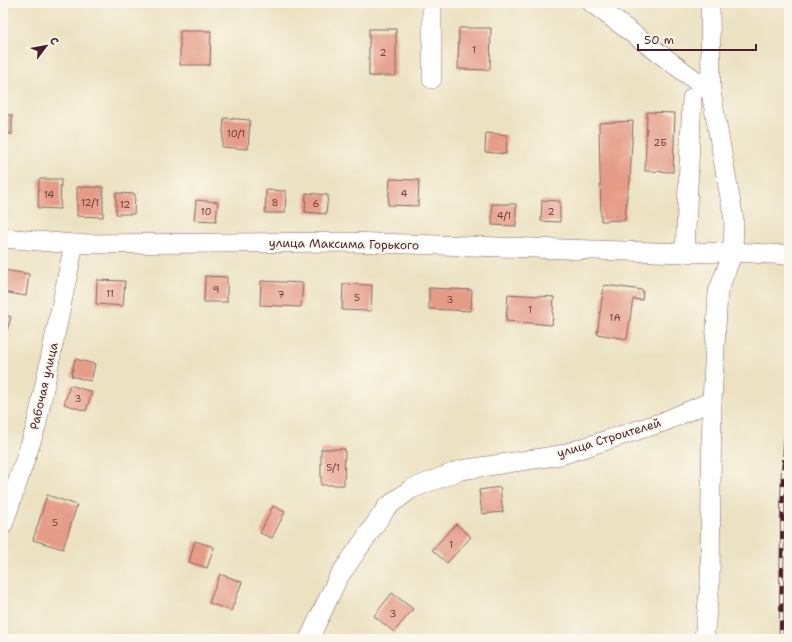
<svg xmlns="http://www.w3.org/2000/svg" width="792" height="642" font-family="'Shantell Sans',sans-serif">
  <style>
    .building { fill: #e59c87 }
    .lines { fill: none; stroke-linecap: round; stroke-linejoin: round }
    .minor-casing { stroke: #836360; stroke-width: 20 }
    .minor { stroke: #fff; stroke-width: 19 }
    .rail-casing { stroke: #4a1f2b; stroke-width: 4.5 }
    .rail { stroke: #fbf7ec; stroke-width: 3; stroke-dasharray: 9; stroke-linecap: butt }
    .labels { text-anchor: middle; stroke-width: 4; stroke-linejoin: round; paint-order: stroke }
    .number-label { font-size: 10px; fill: #713e42 }
    .street-label { font-size: 12px; fill: #4a1f2b; stroke: #fbf7ec }
  </style>
  <rect width="100%" height="100%" fill="#fbf7ec"/>
  <filter id="ink" filterUnits="userSpaceOnUse"><feTurbulence type="fractalNoise" baseFrequency=".025" numOctaves="2"/><feDisplacementMap in="SourceGraphic" scale="8" xChannelSelector="R" yChannelSelector="G"/><feConvolveMatrix kernelMatrix="1 2 1 2 8 2 1 2 1" color-interpolation-filters="sRGB"/></filter>
  <filter id="wash" filterUnits="userSpaceOnUse"><feTurbulence type="fractalNoise" baseFrequency=".012" numOctaves="4" result="noise"/><feDisplacementMap in="SourceGraphic" scale="16" xChannelSelector="R" yChannelSelector="G"/><feGaussianBlur stdDeviation="0.9" result="paint"/><feColorMatrix in="noise" values="0 0 0 0 0 0 0 0 0 0 0 0 0 0 0 0 0 1.4 0 .05"/><feComposite in="paint" operator="in"/></filter>
  <g filter="url(#wash)">
    <rect width="100%" height="100%" fill="#ece2c2"/>
    <g id="blocks">
      <!-- building -->
      <g class="building">
        <polygon points="459,28 491,28 490,70 458,69"/>
        <rect x="369" y="29" width="27" height="47"/>
        <polygon points="180,31 211,31 210,65 180,65"/>
        <polygon points="647,112 675,113 673,172 645,171"/>
        <rect x="3" y="115" width="9" height="19"/>
        <polygon points="224,118 250,120 248,149 222,147"/>
        <polygon points="633,121 630,181 627,194 625,220 601,221 599,123"/>
        <polygon points="486,133 507,135 506,154 485,152"/>
        <polygon points="3,179 7,180 3,193"/>
        <polygon points="39,179 61,179 60,209 38,208"/>
        <polygon points="390,179 419,180 418,206 388,205"/>
        <polygon points="77,187 103,187 103,217 77,216"/>
        <polygon points="266,190 286,191 285,213 265,213"/>
        <polygon points="116,193 135,194 134,214 116,214"/>
        <polygon points="306,193 328,195 326,214 305,212"/>
        <polygon points="196,200 218,202 216,221 194,220"/>
        <polygon points="542,200 560,201 560,222 541,221"/>
        <polygon points="492,204 516,204 516,226 492,225"/>
        <polygon points="3,270 29,274 26,296 3,292"/>
        <polygon points="205,276 227,277 227,302 204,302"/>
        <polygon points="97,280 125,281 123,306 96,304"/>
        <polygon points="261,281 303,283 301,307 260,305"/>
        <polygon points="343,284 372,285 371,311 342,310"/>
        <polygon points="604,285 643,290 642,300 633,299 627,339 597,334"/>
        <polygon points="429,288 472,290 471,311 429,309"/>
        <polygon points="508,294 554,297 552,325 506,321"/>
        <polygon points="3,314 11,317 5,337 3,337"/>
        <polygon points="75,359 95,364 91,381 71,376"/>
        <polygon points="70,385 92,392 86,411 64,404"/>
        <polygon points="321,449 345,449 344,485 321,485"/>
        <polygon points="500,487 503,512 482,514 479,490"/>
        <polygon points="47,495 77,505 63,549 33,540"/>
        <polygon points="273,506 285,512 272,538 260,533"/>
        <polygon points="456,524 471,537 447,563 432,550"/>
        <polygon points="195,541 214,547 207,568 189,562"/>
        <polygon points="220,574 242,582 231,611 209,603"/>
        <polygon points="392,593 413,609 394,632 374,616"/>
      </g>
    </g>
  </g>
  <g filter="url(#ink)">
    <use href="#blocks" fill-opacity="0" stroke="#836360" stroke-width="1"/>
    <g class="lines">
      <!-- minor casing -->
      <g class="minor-casing">
        <g id="minor">
          <polyline points="592,3 711,92"/>
          <polyline points="432,79 432,3"/>
          <polyline points="3,238 74,244 347,242 685,253 733,252 789,255"/>
          <polyline points="685,253 692,98"/>
          <polyline points="3,525 36,427 74,244"/>
          <polyline points="309,639 338,578 387,507 411,489 461,470 561,455 663,422 712,401 718,292 733,252 734,220 711,92 710,3"/>
          <polyline points="704,639 710,582 712,401"/>
        </g>
      </g>
      <!-- minor -->
      <use href="#minor" class="minor"/>
      <!-- rail casing -->
      <g class="rail-casing">
        <polyline id="rail" points="781,639 783,476 789,397"/>
      </g>
      <!-- rail -->
      <use href="#rail" class="rail"/>
    </g>
  </g>
  <g class="labels">
    <!-- number labels -->
    <g class="number-label">
      <text x="474" y="53">1</text>
      <text x="383" y="56">2</text>
      <text x="236" y="137">10/1</text>
      <text x="660" y="146">2Б</text>
      <text x="404" y="197">4</text>
      <text x="49" y="198">14</text>
      <text x="90" y="206">12/1</text>
      <text x="275" y="206">8</text>
      <text x="316" y="207">6</text>
      <text x="125" y="208">12</text>
      <text x="206" y="215">10</text>
      <text x="551" y="215">2</text>
      <text x="504" y="219">4/1</text>
      <text x="216" y="293">9</text>
      <text x="110" y="297">11</text>
      <text x="281" y="298">7</text>
      <text x="357" y="301">5</text>
      <text x="450" y="303">3</text>
      <text x="530" y="313">1</text>
      <text x="615" y="321">1А</text>
      <text x="78" y="402">3</text>
      <text x="333" y="471">5/1</text>
      <text x="55" y="526">5</text>
      <text x="451" y="548">1</text>
      <text x="393" y="617">3</text>
    </g>
    <!-- street labels -->
    <g class="street-label">
      <text transform="translate(344 244) rotate(1)" y="4">улица Максима Горького</text>
      <text transform="translate(44 386) rotate(-77)" y="4">Рабочая улица</text>
      <text transform="translate(609 438) rotate(-17)" y="4">улица Строителей</text>
    </g>
  </g>
  <!-- margin -->
  <rect width="792" height="642" fill="none" stroke="#fbf7ec" stroke-width="16"/>
  <!-- north arrow -->
  <g transform="translate(46 46) rotate(58)" stroke="#fbf7ec" stroke-width="3" paint-order="stroke">
  <path d="M0-3L7 15L0 10L-7 15Z" fill="#4a1f2b"/>
  <text y="-6" font-size="11" font-weight="bold" text-anchor="middle" fill="#4a1f2b">С</text>
  </g>
  <!-- scale -->
  <path d="M638 44v6h118v-6" fill="none" stroke="#4a1f2b" stroke-width="2"/>
  <text x="644" y="44" font-size="12" fill="#4a1f2b" stroke="#fbf7ec" stroke-width="3" paint-order="stroke">50 m</text>
</svg>
